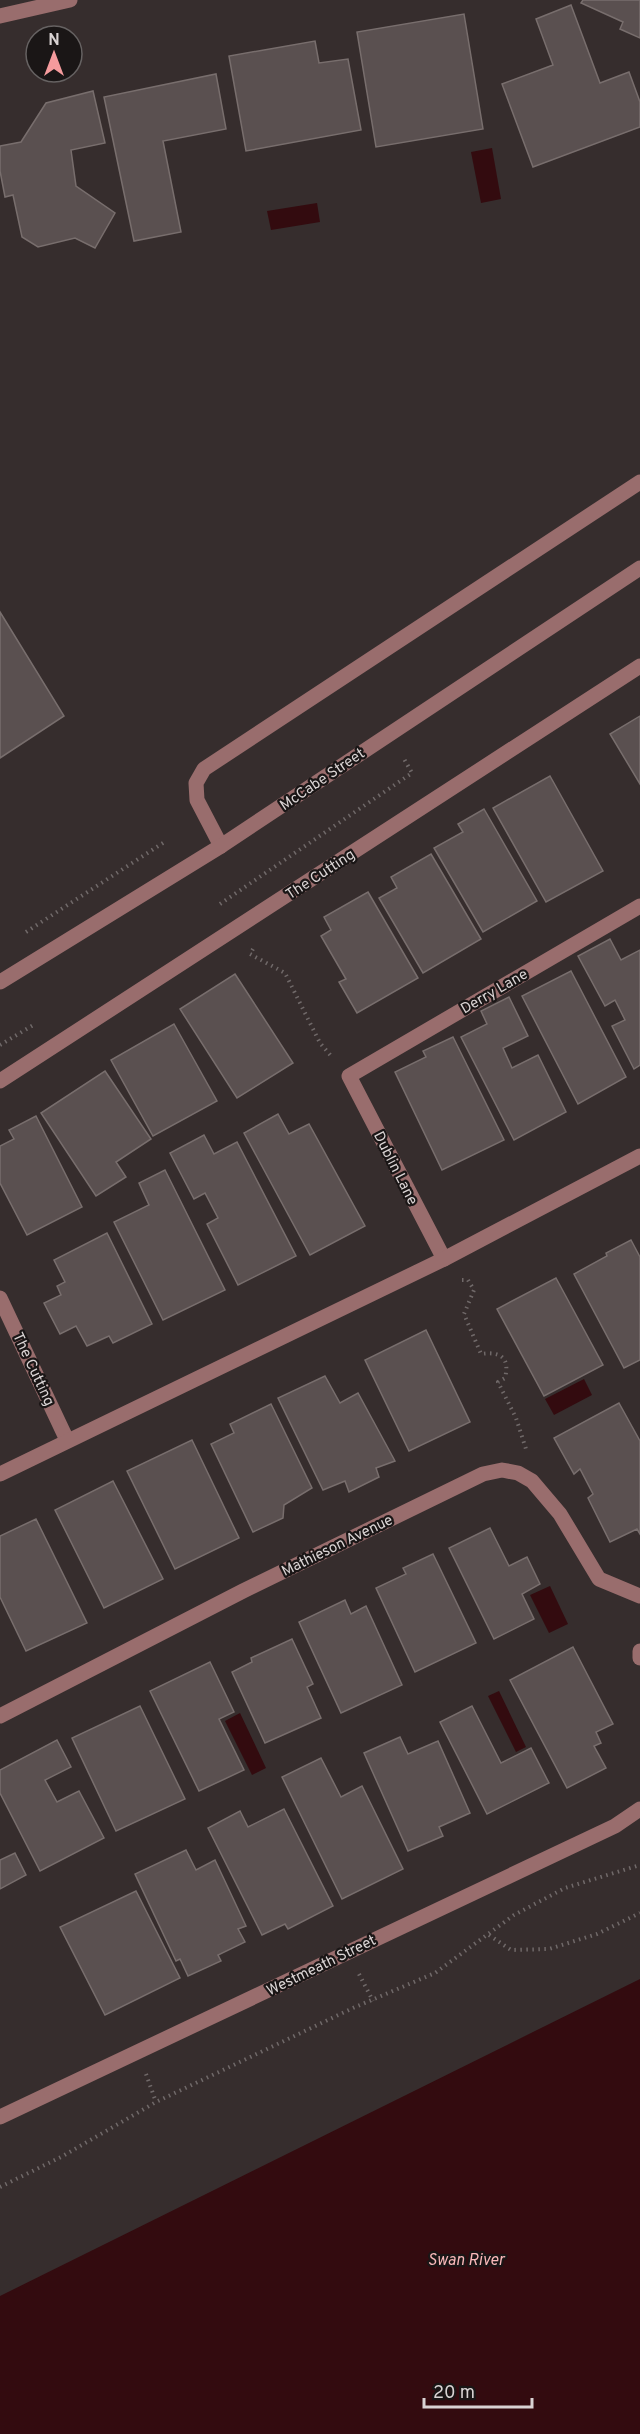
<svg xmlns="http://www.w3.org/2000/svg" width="640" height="2434" font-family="Overpass,sans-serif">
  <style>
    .water { fill: #330b0f }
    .building { fill: #5a5050; stroke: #786e6d; stroke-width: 1.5 }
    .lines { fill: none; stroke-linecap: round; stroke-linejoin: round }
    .path { stroke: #706969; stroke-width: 4; stroke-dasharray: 1.5 4.5; stroke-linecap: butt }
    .minor { stroke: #996d6d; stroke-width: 15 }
    .labels { text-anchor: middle; stroke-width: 4.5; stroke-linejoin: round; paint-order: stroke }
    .street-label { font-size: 15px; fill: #d9d3d3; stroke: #1a1616 }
    .water-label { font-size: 16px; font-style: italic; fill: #f9b8b9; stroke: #1a1616 }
  </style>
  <rect width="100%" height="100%" fill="#362d2d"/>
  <!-- water -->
  <g class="water">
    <polygon points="492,148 501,199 481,203 471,152"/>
    <polygon points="317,203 320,222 271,230 267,211"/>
    <polygon points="584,1379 592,1395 554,1415 545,1399"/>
    <polygon points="550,1586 568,1624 549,1633 530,1595"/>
    <polygon points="499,1691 526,1747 516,1752 488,1696"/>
    <polygon points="240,1713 266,1768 252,1775 225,1721"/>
    <polygon points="640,1979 640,2434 0,2434 0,2296"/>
  </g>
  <!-- building -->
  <g class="building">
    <polygon points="583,0 640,0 640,38 620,29 623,22 581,3"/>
    <polygon points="571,5 600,83 629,72 640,102 640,127 533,167 502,84 553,65 536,19"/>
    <polygon points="464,14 483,129 376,147 357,32"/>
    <polygon points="315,41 319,63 348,59 361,130 246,151 229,56"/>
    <polygon points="216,74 226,129 163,141 181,232 134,241 104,97"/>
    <polygon points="93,91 105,143 71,150 76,186 115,213 95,248 75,238 38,247 22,237 13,195 5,197 0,171 0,146 21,142 46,103"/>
    <polygon points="0,612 64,716 0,758"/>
    <polygon points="640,716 640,784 610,734"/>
    <polygon points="550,776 603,871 546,902 493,808"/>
    <polygon points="484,809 537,901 483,932 434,848 463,832 458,824"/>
    <polygon points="431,854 481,939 423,973 379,898 397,888 391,877"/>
    <polygon points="368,892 418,978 357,1013 339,982 346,979 321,936 331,930 324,917"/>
    <polygon points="610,939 621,960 640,950 640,1065 634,1069 612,1026 625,1020 615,1000 605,1006 578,956"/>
    <polygon points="571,971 626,1077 578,1104 522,996"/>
    <polygon points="235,974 293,1063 237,1098 180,1009"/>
    <polygon points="509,997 528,1036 503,1048 512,1068 538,1055 566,1112 514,1140 461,1037 487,1024 481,1011"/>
    <polygon points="174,1024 217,1101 153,1136 111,1060"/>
    <polygon points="453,1037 504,1140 442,1170 395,1072 426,1057 423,1051"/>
    <polygon points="105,1071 151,1139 116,1162 126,1177 96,1196 41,1113"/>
    <polygon points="278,1114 289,1134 309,1124 365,1226 310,1255 244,1133"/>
    <polygon points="36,1116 82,1207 27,1235 0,1183 0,1146 14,1139 9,1130"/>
    <polygon points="204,1135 214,1154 237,1142 296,1256 238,1285 207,1224 218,1218 205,1193 194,1199 170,1153"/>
    <polygon points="165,1170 225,1290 163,1320 114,1222 149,1205 139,1183"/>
    <polygon points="107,1233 152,1324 113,1343 109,1336 87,1346 76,1326 60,1334 44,1303 61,1295 57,1286 65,1282 54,1260"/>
    <polygon points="631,1240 640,1257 640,1360 624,1368 574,1274 607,1256 606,1253"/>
    <polygon points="556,1278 603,1365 544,1396 497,1309"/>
    <polygon points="426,1330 470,1422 409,1451 365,1360"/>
    <polygon points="325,1376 340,1403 358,1393 395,1461 376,1468 379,1477 349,1492 345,1481 323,1490 278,1398"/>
    <polygon points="619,1403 640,1441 640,1534 637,1529 610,1542 588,1498 593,1494 580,1469 574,1474 554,1438"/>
    <polygon points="271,1404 312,1488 284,1505 283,1518 253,1532 211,1444 234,1433 230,1424"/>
    <polygon points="192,1440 239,1538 175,1569 127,1471"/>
    <polygon points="113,1481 163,1579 104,1608 55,1510"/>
    <polygon points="36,1519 87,1623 26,1651 0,1597 0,1536"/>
    <polygon points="490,1528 509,1566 527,1557 540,1584 522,1594 534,1619 494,1639 449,1548"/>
    <polygon points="433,1554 476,1643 415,1672 376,1588 406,1574 403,1568"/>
    <polygon points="345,1600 351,1614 366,1606 402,1685 341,1713 299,1622"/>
    <polygon points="292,1639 313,1684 307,1687 321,1718 265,1743 232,1672 252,1662 251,1658"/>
    <polygon points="573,1647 613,1724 596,1732 601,1743 594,1746 606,1768 567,1788 510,1680"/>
    <polygon points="210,1662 234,1712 219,1719 244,1770 199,1791 150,1691"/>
    <polygon points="140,1706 185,1799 116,1831 72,1738"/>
    <polygon points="472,1706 501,1763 531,1748 549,1783 487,1814 440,1722"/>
    <polygon points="400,1737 408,1754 438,1741 470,1813 439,1827 443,1836 408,1851 364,1753"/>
    <polygon points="57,1740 71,1767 45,1780 57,1802 79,1791 104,1838 40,1871 0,1793 0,1770"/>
    <polygon points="321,1758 341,1797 362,1786 403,1869 342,1899 282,1777"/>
    <polygon points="284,1809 333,1906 288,1929 285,1924 262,1935 208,1828 240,1811 248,1827"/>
    <polygon points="186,1850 196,1870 215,1860 246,1926 238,1929 245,1942 218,1955 221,1961 188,1976 180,1959 176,1961 135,1874"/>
    <polygon points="15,1853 26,1875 0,1889 0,1860"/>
    <polygon points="136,1891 180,1978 105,2015 60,1927"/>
  </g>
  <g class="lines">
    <!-- path -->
    <g class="path">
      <polyline points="220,904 412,773 403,757"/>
      <polyline points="26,932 166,841"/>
      <polyline points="253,949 250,954 285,973 320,1043 332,1057"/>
      <polyline points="0,1045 35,1024"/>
      <path d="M462,1280H468L474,1290L464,1314L481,1354C501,1351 510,1358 505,1378L498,1382L516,1418L526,1449"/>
      <polyline points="489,1935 511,1950 549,1949 597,1934 640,1913"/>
      <polyline points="359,1974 373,2001"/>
      <polyline points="146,2074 156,2102"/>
      <polyline points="0,2187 63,2156 156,2102 353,2008 435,1973 514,1915 565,1888 640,1865"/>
    </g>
    <!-- minor -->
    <g class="minor">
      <polyline points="0,16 70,0"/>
      <polyline points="221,846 197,800 196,783 204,769 640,482"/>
      <polyline points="0,982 221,846 640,568"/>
      <polyline points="0,1081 640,666"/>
      <polyline points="444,1259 349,1076 640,906"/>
      <polyline points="0,1298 67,1440"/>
      <polyline points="0,1474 444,1259 640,1156"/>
      <polyline points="640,1651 640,1658"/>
      <polyline points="0,1716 243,1591 483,1474 502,1470 518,1473 532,1481 560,1514 599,1579 640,1596"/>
      <polyline points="0,2117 615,1826 640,1809"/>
    </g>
  </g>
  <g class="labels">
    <!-- street labels -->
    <g class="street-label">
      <text transform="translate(322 779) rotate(-34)" y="5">McCabe Street</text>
      <text transform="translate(320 874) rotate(-33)" y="5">The Cutting</text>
      <text transform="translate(494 991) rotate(-30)" y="5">Derry Lane</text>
      <text transform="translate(396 1168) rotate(63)" y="5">Dublin Lane</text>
      <text transform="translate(34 1369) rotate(65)" y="5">The Cutting</text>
      <text transform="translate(337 1545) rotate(-26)" y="5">Mathieson Avenue</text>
      <text transform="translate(321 1965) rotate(-26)" y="5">Westmeath Street</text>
    </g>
    <!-- water labels -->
    <g class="water-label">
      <text x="466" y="2265">Swan River</text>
    </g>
  </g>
  <!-- north arrow -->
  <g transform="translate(54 54)"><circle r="28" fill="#1a1616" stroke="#666262" stroke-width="1.5"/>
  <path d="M0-4.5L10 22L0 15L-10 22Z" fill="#f59b9d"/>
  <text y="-9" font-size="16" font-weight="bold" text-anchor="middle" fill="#d9d3d3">N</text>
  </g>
  <!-- scale -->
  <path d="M424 2398v9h108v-9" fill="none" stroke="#d9d3d3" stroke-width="3"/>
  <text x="433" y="2398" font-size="18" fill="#d9d3d3" stroke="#1a1616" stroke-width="4.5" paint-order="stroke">20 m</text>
</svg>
